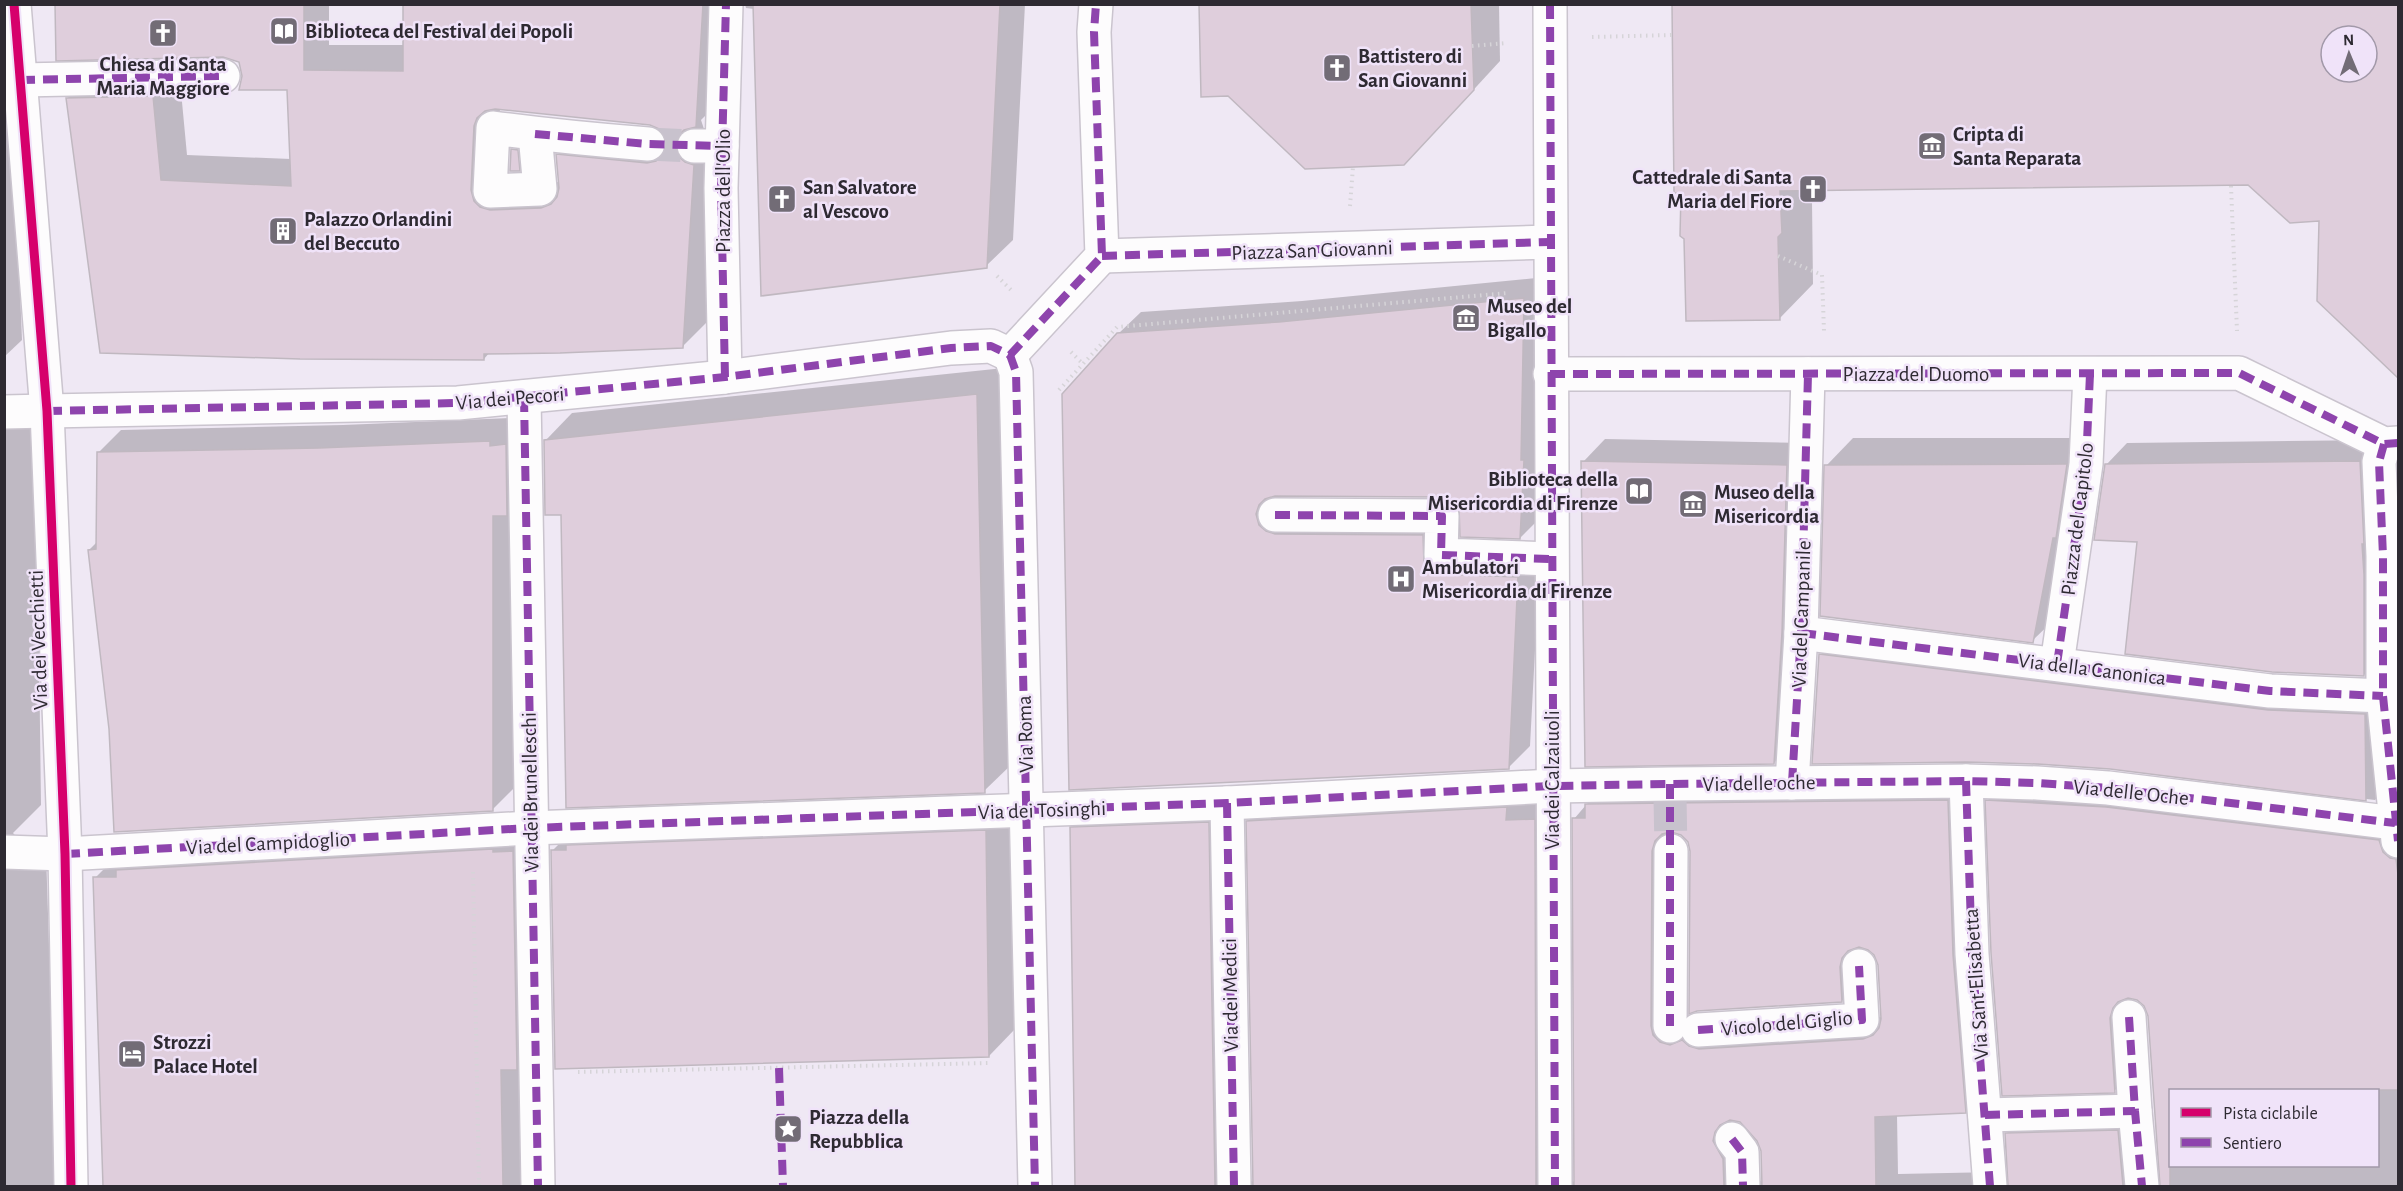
<svg xmlns="http://www.w3.org/2000/svg" width="2403" height="1191" font-family="'Alegreya Sans',sans-serif">
  <style>
    .shadow { fill: #0003; fill-rule: evenodd }
    .building { fill: #dfcedc; stroke: #c0b8c0; stroke-width: 1.5; fill-rule: evenodd }
    .lines { fill: none; stroke-linecap: round; stroke-linejoin: round }
    .pedestrian-tunnel { stroke: #c8c2cd; stroke-width: 33; stroke-dasharray: 33 16; stroke-linecap: butt }
    .pedestrian-casing { stroke: #cac4ce; stroke-width: 36 }
    .minor-casing { stroke: #cac4ce; stroke-width: 36 }
    .path { stroke: #d6d4d8; stroke-width: 4; stroke-dasharray: 1.5 4.5; stroke-linecap: butt }
    .pedestrian { stroke: #fdfcfd; stroke-width: 33 }
    .minor { stroke: #fdfcfd; stroke-width: 33 }
    .quiet { stroke: #8e44ad; stroke-width: 8; stroke-dasharray: 15 8; stroke-linecap: butt }
    .cycleway-casing { stroke: #f0e3f9; stroke-width: 13 }
    .cycleway { stroke: #d6006c; stroke-width: 9 }
    .labels { text-anchor: middle; stroke-width: 5; stroke-linejoin: round; paint-order: stroke }
    .poi-label { font-size: 21px; font-weight: bold; fill: #2e2a32; stroke: #f0e3f9; text-anchor: start }
    .street-label { font-size: 21px; fill: #2e2a32; stroke: #f0e3f9 }
  </style>
  <rect width="100%" height="100%" fill="#efe8f4"/>
  <!-- shadow -->
  <g class="shadow">
    <path d="M56,4H329V45H405V4H727L722,99L701,120L704,129L712,137L709,320L682,347L490,352L484,359L300,358L68,98L94,72L179,70L187,155L291,159L288,89L243,76L241,61ZM500,108L650,124L660,128L667,136L583,129L557,155L560,182L517,184L499,173L497,163Z"/>
    <polygon points="745,4 1025,4 1013,240 986,266 754,9 746,8"/>
    <polygon points="1201,4 1499,4 1500,61 1431,136"/>
    <path d="M1673,4H2398V376L2319,300L2320,220L2249,184L1815,189L1816,197L1812,201L1813,284L1779,319L1683,191ZM2331,36H2367V72H2331Z"/>
    <polygon points="13,113 22,340 4,357 4,114"/>
    <polygon points="1546,277 1542,516 1520,538 1460,507 1453,499 1442,496 1279,495 1281,503 1444,513 1446,541 1540,555 1530,746 1508,768 1071,788 1118,334 1141,312 1302,301"/>
    <polygon points="1004,368 1012,764 984,791 562,514 545,441 572,413"/>
    <polygon points="4,418 32,418 38,569 41,805 13,833 20,841 46,853 57,1186 4,1186"/>
    <polygon points="513,418 515,787 492,810 111,729 89,550 97,542 98,453 121,430 343,425"/>
    <polygon points="1853,438 2094,438 2060,614 2032,641 1826,466"/>
    <polygon points="1605,439 1809,443 1796,740 1774,763 1583,462"/>
    <polygon points="2381,440 2385,654 2364,675 2139,541 2106,465 2127,443"/>
    <polygon points="1838,637 2384,697 2392,782 2375,800 2110,768 1967,761 1820,655"/>
    <path d="M1970,778L1987,1089L1965,1112L1897,1115L1898,1174L1996,1172L2004,1181L2010,1182L2006,1134L2029,1111L2140,1108L2157,1181L2162,1182L2149,1016L2146,1006L2139,999L2132,998L2137,1069L2114,1091L1987,801L2009,779L2398,818V1186H1076L1071,828L1094,806L1230,801L1247,1180L1254,1182L1248,821L1270,799L1556,797L1568,1180L1575,1182L1574,819L1586,805L1609,782ZM1674,832L1682,834L1689,842L1691,850L1842,1001L1864,979L1862,947L1869,948L1876,954L1879,964L1882,1017L1722,1027L1683,1020L1673,1003ZM2170,1090H2378V1166H2170ZM1736,1120L1740,1121L1759,1140L1762,1151L1763,1182L1756,1180L1745,1136Z"/>
    <polygon points="1013,804 1016,1028 989,1056 552,851 580,823"/>
    <polygon points="518,823 529,1186 105,1186 95,878 121,852"/>
  </g>
  <!-- building -->
  <g class="building">
    <path d="M55,4H304V70L403,71V4H703L696,127L684,130L678,136L675,145L678,156L685,162L694,165L683,348L560,353L484,354V360L300,359L100,353L66,98L153,96L161,180L291,186L287,90H239L242,76L239,62L223,57L56,61ZM495,109L650,125L659,129L665,135L667,146L663,155L656,161L647,163L556,154L559,188L557,197L551,204L541,208L490,210L480,207L474,201L471,190L474,126L477,118L485,111Z"/>
    <polygon points="753,4 1000,4 987,268 761,296"/>
    <polygon points="1199,4 1471,4 1474,90 1404,165 1305,169 1228,96 1201,97"/>
    <path d="M1672,4H2398V378L2317,301L2319,221L2290,223L2248,185L1780,191L1782,233L1778,237L1780,320L1686,321L1684,239L1680,236L1681,193H1674ZM2331,36H2367V72H2331Z"/>
    <polygon points="511,149 518,150 520,171 510,171"/>
    <polygon points="1524,298 1521,460 1524,460 1520,539 1460,537 1459,507 1452,500 1442,497 1275,496 1265,499 1259,505 1256,514 1259,525 1266,531 1275,534 1423,535 1424,563 1432,571 1440,574 1518,577 1509,769 1069,790 1062,394 1117,333 1279,322"/>
    <polygon points="977,394 985,793 566,808 561,515 545,515 544,440"/>
    <polygon points="490,441 490,446 506,444 507,516 493,516 493,811 114,832 109,729 88,550 96,549 97,452 319,448"/>
    <polygon points="1581,461 1787,465 1782,632 1774,764 1585,767"/>
    <polygon points="2360,461 2364,544 2362,544 2364,575 2364,676 2272,672 2125,654 2137,542 2094,540 2105,464"/>
    <polygon points="2064,464 2067,464 2056,538 2053,538 2033,643 1820,616 1824,465"/>
    <polygon points="1819,654 2268,710 2365,714 2366,801 2110,769 2038,764 1967,762 1812,764"/>
    <path d="M1948,800L1953,955L1966,1113L1875,1117L1876,1186H1762L1761,1151L1757,1141L1740,1122L1730,1120L1720,1125L1715,1132L1713,1141L1723,1159L1724,1186H1574L1572,818H1585V804ZM1671,832L1681,835L1688,842L1690,851L1689,1014L1697,1011L1842,1002L1840,967L1842,958L1848,951L1859,947L1868,950L1874,955L1878,965L1881,1019L1879,1028L1873,1035L1863,1039L1699,1049L1689,1046L1682,1040L1670,1045L1660,1042L1653,1035L1651,1026L1652,851L1655,841L1662,834Z"/>
    <polygon points="1985,800 2106,807 2379,840 2383,852 2390,858 2396,859 2398,875 2398,1090 2170,1090 2170,1186 2160,1186 2148,1016 2144,1006 2137,1000 2128,998 2118,1002 2113,1008 2110,1018 2115,1093 2002,1096 1991,953"/>
    <polygon points="1507,807 1506,820 1535,819 1536,1186 1253,1186 1246,821"/>
    <polygon points="1209,822 1215,1186 1075,1186 1070,827"/>
    <polygon points="986,830 989,1057 555,1069 551,850 566,850 566,845"/>
    <polygon points="493,849 493,852 513,851 517,1070 501,1070 503,1186 103,1186 93,877 116,877 116,870"/>
    <polygon points="2118,1130 2123,1186 2008,1186 2005,1133"/>
  </g>
  <g class="lines">
    <!-- pedestrian-tunnel -->
    <g class="pedestrian-tunnel">
      <polyline points="648,144 694,146"/>
      <polyline points="1670,798 1671,851"/>
    </g>
    <!-- pedestrian casing -->
    <g class="pedestrian-casing">
      <g id="pedestrian">
        <polyline points="1550,4 1555,1186"/>
        <polyline points="20,80 223,76"/>
        <path d="M535,134L540,189L490,191L493,128C545,135 596,140 648,144"/>
        <polyline points="694,146 722,146"/>
        <polyline points="1102,256 1550,242"/>
        <polyline points="1010,355 1016,372 1035,1186"/>
        <polyline points="1010,355 1102,256 1094,32 1096,4"/>
        <polyline points="1550,374 2239,373 2384,444 2398,443"/>
        <polyline points="725,377 721,188 726,4"/>
        <polyline points="524,397 538,1186"/>
        <polyline points="47,411 458,403 725,377 951,348 991,346 1010,355"/>
        <polyline points="2384,444 2379,462 2383,556 2383,696 2398,841"/>
        <polyline points="1275,515 1442,516 1441,555 1551,559"/>
        <polyline points="1801,633 2270,691 2383,696"/>
        <polyline points="2057,664 2086,464 2090,374"/>
        <polyline points="1966,781 1972,954 1990,1186"/>
        <polyline points="1792,783 1801,633 1808,374"/>
        <polyline points="1227,803 1234,1186"/>
        <polyline points="65,854 530,828 1227,803 1552,786 1670,784 1966,781 2037,783 2108,788 2395,823"/>
        <polyline points="2129,1017 2135,1111 2142,1186"/>
        <polyline points="1670,1026 1671,851"/>
        <polyline points="1698,1030 1862,1020 1859,966"/>
        <polyline points="1985,1115 2135,1111"/>
        <polyline points="1732,1139 1742,1152 1743,1186"/>
      </g>
    </g>
    <!-- minor casing -->
    <g class="minor-casing">
      <g id="minor">
        <polyline points="14,4 47,411 65,854 71,1186"/>
        <polyline points="4,412 47,411"/>
        <polyline points="4,852 65,854"/>
      </g>
    </g>
    <!-- path -->
    <g class="path">
      <polyline points="1592,37 1672,35"/>
      <polyline points="1472,46 1507,43"/>
      <polyline points="2231,186 2237,331"/>
      <polyline points="1350,206 1353,167"/>
      <polyline points="1778,256 1822,275 1824,331"/>
      <polyline points="997,276 1013,292"/>
      <polyline points="1071,352 1083,364"/>
      <polyline points="1059,390 1117,327 1508,293"/>
      <polyline points="473,872 479,1186"/>
      <polyline points="578,1072 990,1063"/>
    </g>
    <!-- pedestrian -->
    <use href="#pedestrian" class="pedestrian"/>
    <!-- minor -->
    <use href="#minor" class="minor"/>
    <!-- quiet -->
    <g class="quiet">
      <polyline points="1550,4 1555,1186"/>
      <polyline points="20,80 223,76"/>
      <polyline points="535,134 648,144 722,146"/>
      <polyline points="1102,256 1550,242"/>
      <polyline points="1010,355 1016,372 1035,1186"/>
      <polyline points="1010,355 1102,256 1094,32 1096,4"/>
      <polyline points="1550,374 2239,373 2384,444 2398,443"/>
      <polyline points="725,377 721,188 726,4"/>
      <polyline points="524,397 538,1186"/>
      <polyline points="47,411 458,403 725,377 951,348 991,346 1010,355"/>
      <polyline points="2384,444 2379,462 2383,556 2383,696 2398,841"/>
      <polyline points="1275,515 1442,516 1441,555 1551,559"/>
      <polyline points="1801,633 2270,691 2383,696"/>
      <polyline points="2057,664 2086,464 2090,374"/>
      <polyline points="1966,781 1972,954 1990,1186"/>
      <polyline points="1792,783 1801,633 1808,374"/>
      <polyline points="1670,784 1670,1026"/>
      <polyline points="1227,803 1234,1186"/>
      <polyline points="65,854 530,828 1227,803 1552,786 1670,784 1966,781 2037,783 2108,788 2395,823"/>
      <polyline points="2129,1017 2135,1111 2142,1186"/>
      <polyline points="1698,1030 1862,1020 1859,966"/>
      <polyline points="779,1068 783,1186"/>
      <polyline points="1985,1115 2135,1111"/>
      <polyline points="1732,1139 1742,1152 1743,1186"/>
    </g>
    <!-- cycleway casing -->
    <g class="cycleway-casing">
      <polyline id="cycleway" points="14,4 47,411 65,854 71,1186"/>
    </g>
    <!-- cycleway -->
    <use href="#cycleway" class="cycleway"/>
  </g>
  <!-- icons -->
  <defs>
    <g id="library-square" transform="scale(1.5)"><rect x="-9" y="-9" width="18" height="18" rx="4" fill="#726c76" stroke="#f0e3f9"/><path d="M-6-4Q-3-5.5-.7-3.5V5Q-3 3-6 4ZM6-4Q3-5.5 .7-3.5V5Q3 3 6 4Z" fill="#fff"/></g>
    <g id="church-square" transform="scale(1.5)"><rect x="-9" y="-9" width="18" height="18" rx="4" fill="#726c76" stroke="#f0e3f9"/><path d="M-1.2-6h2.4v3.5h3.3v2.4h-3.3V6h-2.4V-.1h-3.3v-2.4h3.3Z" fill="#fff"/></g>
    <g id="museum-square" transform="scale(1.5)"><rect x="-9" y="-9" width="18" height="18" rx="4" fill="#726c76" stroke="#f0e3f9"/><path d="M0-6L6-3V-2H-6V-3ZM-5-1h2V3h-2ZM-1-1h2V3h-2ZM3-1h2V3H3ZM-6 4H6V6H-6Z" fill="#fff"/></g>
    <g id="building-square" transform="scale(1.5)"><rect x="-9" y="-9" width="18" height="18" rx="4" fill="#726c76" stroke="#f0e3f9"/><path d="M-4-6H4V6H1V3H-1V6H-4ZM-2.5-4.3h1.7v1.8h-1.7ZM.8-4.3h1.7v1.8H.8ZM-2.5-1h1.7V.8h-1.7ZM.8-1h1.7V.8H.8Z" fill="#fff"/></g>
    <g id="hospital-square" transform="scale(1.5)"><rect x="-9" y="-9" width="18" height="18" rx="4" fill="#726c76" stroke="#f0e3f9"/><path d="M-5-5h3v3.5h4V-5h3V5h-3V1.5h-4V5h-3Z" fill="#fff"/></g>
    <g id="hotel-square" transform="scale(1.5)"><rect x="-9" y="-9" width="18" height="18" rx="4" fill="#726c76" stroke="#f0e3f9"/><path d="M-6-4.5h1.5V1H6V5H4.5V3h-9V5H-6ZM-4 0a1.8 1.8 0 1 1 3.6 0ZM.5 0V-2.5h3Q6-2.5 6 0Z" fill="#fff"/></g>
    <g id="sight-square" transform="scale(1.5)"><rect x="-9" y="-9" width="18" height="18" rx="4" fill="#726c76" stroke="#f0e3f9"/><path d="M0-6L1.8-2.2L6-1.7L2.9 1.2L3.7 5.4L0 3.3L-3.7 5.4L-2.9 1.2L-6-1.7L-1.8-2.2Z" fill="#fff"/></g>
  </defs>
  <g fill-rule="evenodd">
    <use href="#library-square" x="284" y="31"/>
    <use href="#church-square" x="163" y="33"/>
    <use href="#church-square" x="1337" y="68"/>
    <use href="#museum-square" x="1932" y="146"/>
    <use href="#church-square" x="1813" y="189"/>
    <use href="#church-square" x="782" y="199"/>
    <use href="#building-square" x="283" y="231"/>
    <use href="#museum-square" x="1466" y="318"/>
    <use href="#library-square" x="1639" y="491"/>
    <use href="#museum-square" x="1693" y="504"/>
    <use href="#hospital-square" x="1401" y="579"/>
    <use href="#hotel-square" x="132" y="1054"/>
    <use href="#sight-square" x="788" y="1129"/>
  </g>
  <g class="labels">
    <!-- poi labels -->
    <g class="poi-label">
      <text x="305" y="38">Biblioteca del Festival dei Popoli</text>
      <text x="1358" y="63">Battistero di<tspan x="1358" dy="24">San Giovanni</tspan></text>
      <text x="163" y="71" text-anchor="middle">Chiesa di Santa<tspan x="163" dy="24">Maria Maggiore</tspan></text>
      <text x="1953" y="141">Cripta di<tspan x="1953" dy="24">Santa Reparata</tspan></text>
      <text x="1792" y="184" text-anchor="end">Cattedrale di Santa<tspan x="1792" dy="24">Maria del Fiore</tspan></text>
      <text x="803" y="194">San Salvatore<tspan x="803" dy="24">al Vescovo</tspan></text>
      <text x="304" y="226">Palazzo Orlandini<tspan x="304" dy="24">del Beccuto</tspan></text>
      <text x="1487" y="313">Museo del<tspan x="1487" dy="24">Bigallo</tspan></text>
      <text x="1618" y="486" text-anchor="end">Biblioteca della<tspan x="1618" dy="24">Misericordia di Firenze</tspan></text>
      <text x="1714" y="499">Museo della<tspan x="1714" dy="24">Misericordia</tspan></text>
      <text x="1422" y="574">Ambulatori<tspan x="1422" dy="24">Misericordia di Firenze</tspan></text>
      <text x="153" y="1049">Strozzi<tspan x="153" dy="24">Palace Hotel</tspan></text>
      <text x="809" y="1124">Piazza della<tspan x="809" dy="24">Repubblica</tspan></text>
    </g>
    <!-- street labels -->
    <g class="street-label">
      <text transform="translate(723 191) rotate(-90)" y="7">Piazza dell'Olio</text>
      <text transform="translate(1312 250) rotate(-2)" y="7">Piazza San Giovanni</text>
      <text x="1916" y="381">Piazza del Duomo</text>
      <text transform="translate(510 398) rotate(-5)" y="7">Via dei Pecori</text>
      <text transform="translate(2077 519) rotate(-83)" y="7">Piazza del Capitolo</text>
      <text transform="translate(1801 614) rotate(-88)" y="7">Via del Campanile</text>
      <text transform="translate(38 640) rotate(-92)" y="7">Via dei Vecchietti</text>
      <text transform="translate(2092 669) rotate(7)" y="7">Via della Canonica</text>
      <text transform="translate(1025 734) rotate(-92)" y="7">Via Roma</text>
      <text transform="translate(1552 780) rotate(-90)" y="7">Via dei Calzaiuoli</text>
      <text transform="translate(1759 783) rotate(-1)" y="7">Via delle oche</text>
      <text transform="translate(530 792) rotate(-91)" y="7">Via dei Brunelleschi</text>
      <text transform="translate(2131 792) rotate(6)" y="7">Via delle Oche</text>
      <text transform="translate(1042 810) rotate(-2)" y="7">Via dei Tosinghi</text>
      <text transform="translate(268 843) rotate(-3)" y="7">Via del Campidoglio</text>
      <text transform="translate(1976 984) rotate(-94)" y="7">Via Sant'Elisabetta</text>
      <text transform="translate(1230 995) rotate(-91)" y="7">Via dei Medici</text>
      <text transform="translate(1787 1023) rotate(-5)" y="7">Vicolo del Giglio</text>
    </g>
  </g>
  <!-- border -->
  <rect width="2403" height="1191" fill="none" stroke="#2e2a32" stroke-width="12"/>
  <!-- legend -->
  <rect x="2169" y="1089" width="210" height="78" fill="#f0e3f9" stroke="#a299a9" stroke-width="1.5"/>
  <rect x="2181" y="1108" width="30" height="9" fill="#d6006c" stroke="#a299a9" stroke-width="1.5"/>
  <text x="2223" y="1119" font-size="18" fill="#2e2a32">Pista ciclabile</text>
  <rect x="2181" y="1138" width="30" height="9" fill="#8e44ad" stroke="#a299a9" stroke-width="1.5"/>
  <text x="2223" y="1149" font-size="18" fill="#2e2a32">Sentiero</text>
  <!-- north arrow -->
  <g transform="translate(2349 54) rotate(358)"><circle r="28" fill="#f0e3f9" stroke="#a299a9" stroke-width="1.5"/>
  <path d="M0-4.5L10 22L0 15L-10 22Z" fill="#726c76"/>
  <text y="-9" font-size="16" font-weight="bold" text-anchor="middle" fill="#2e2a32">N</text>
  </g>
</svg>
